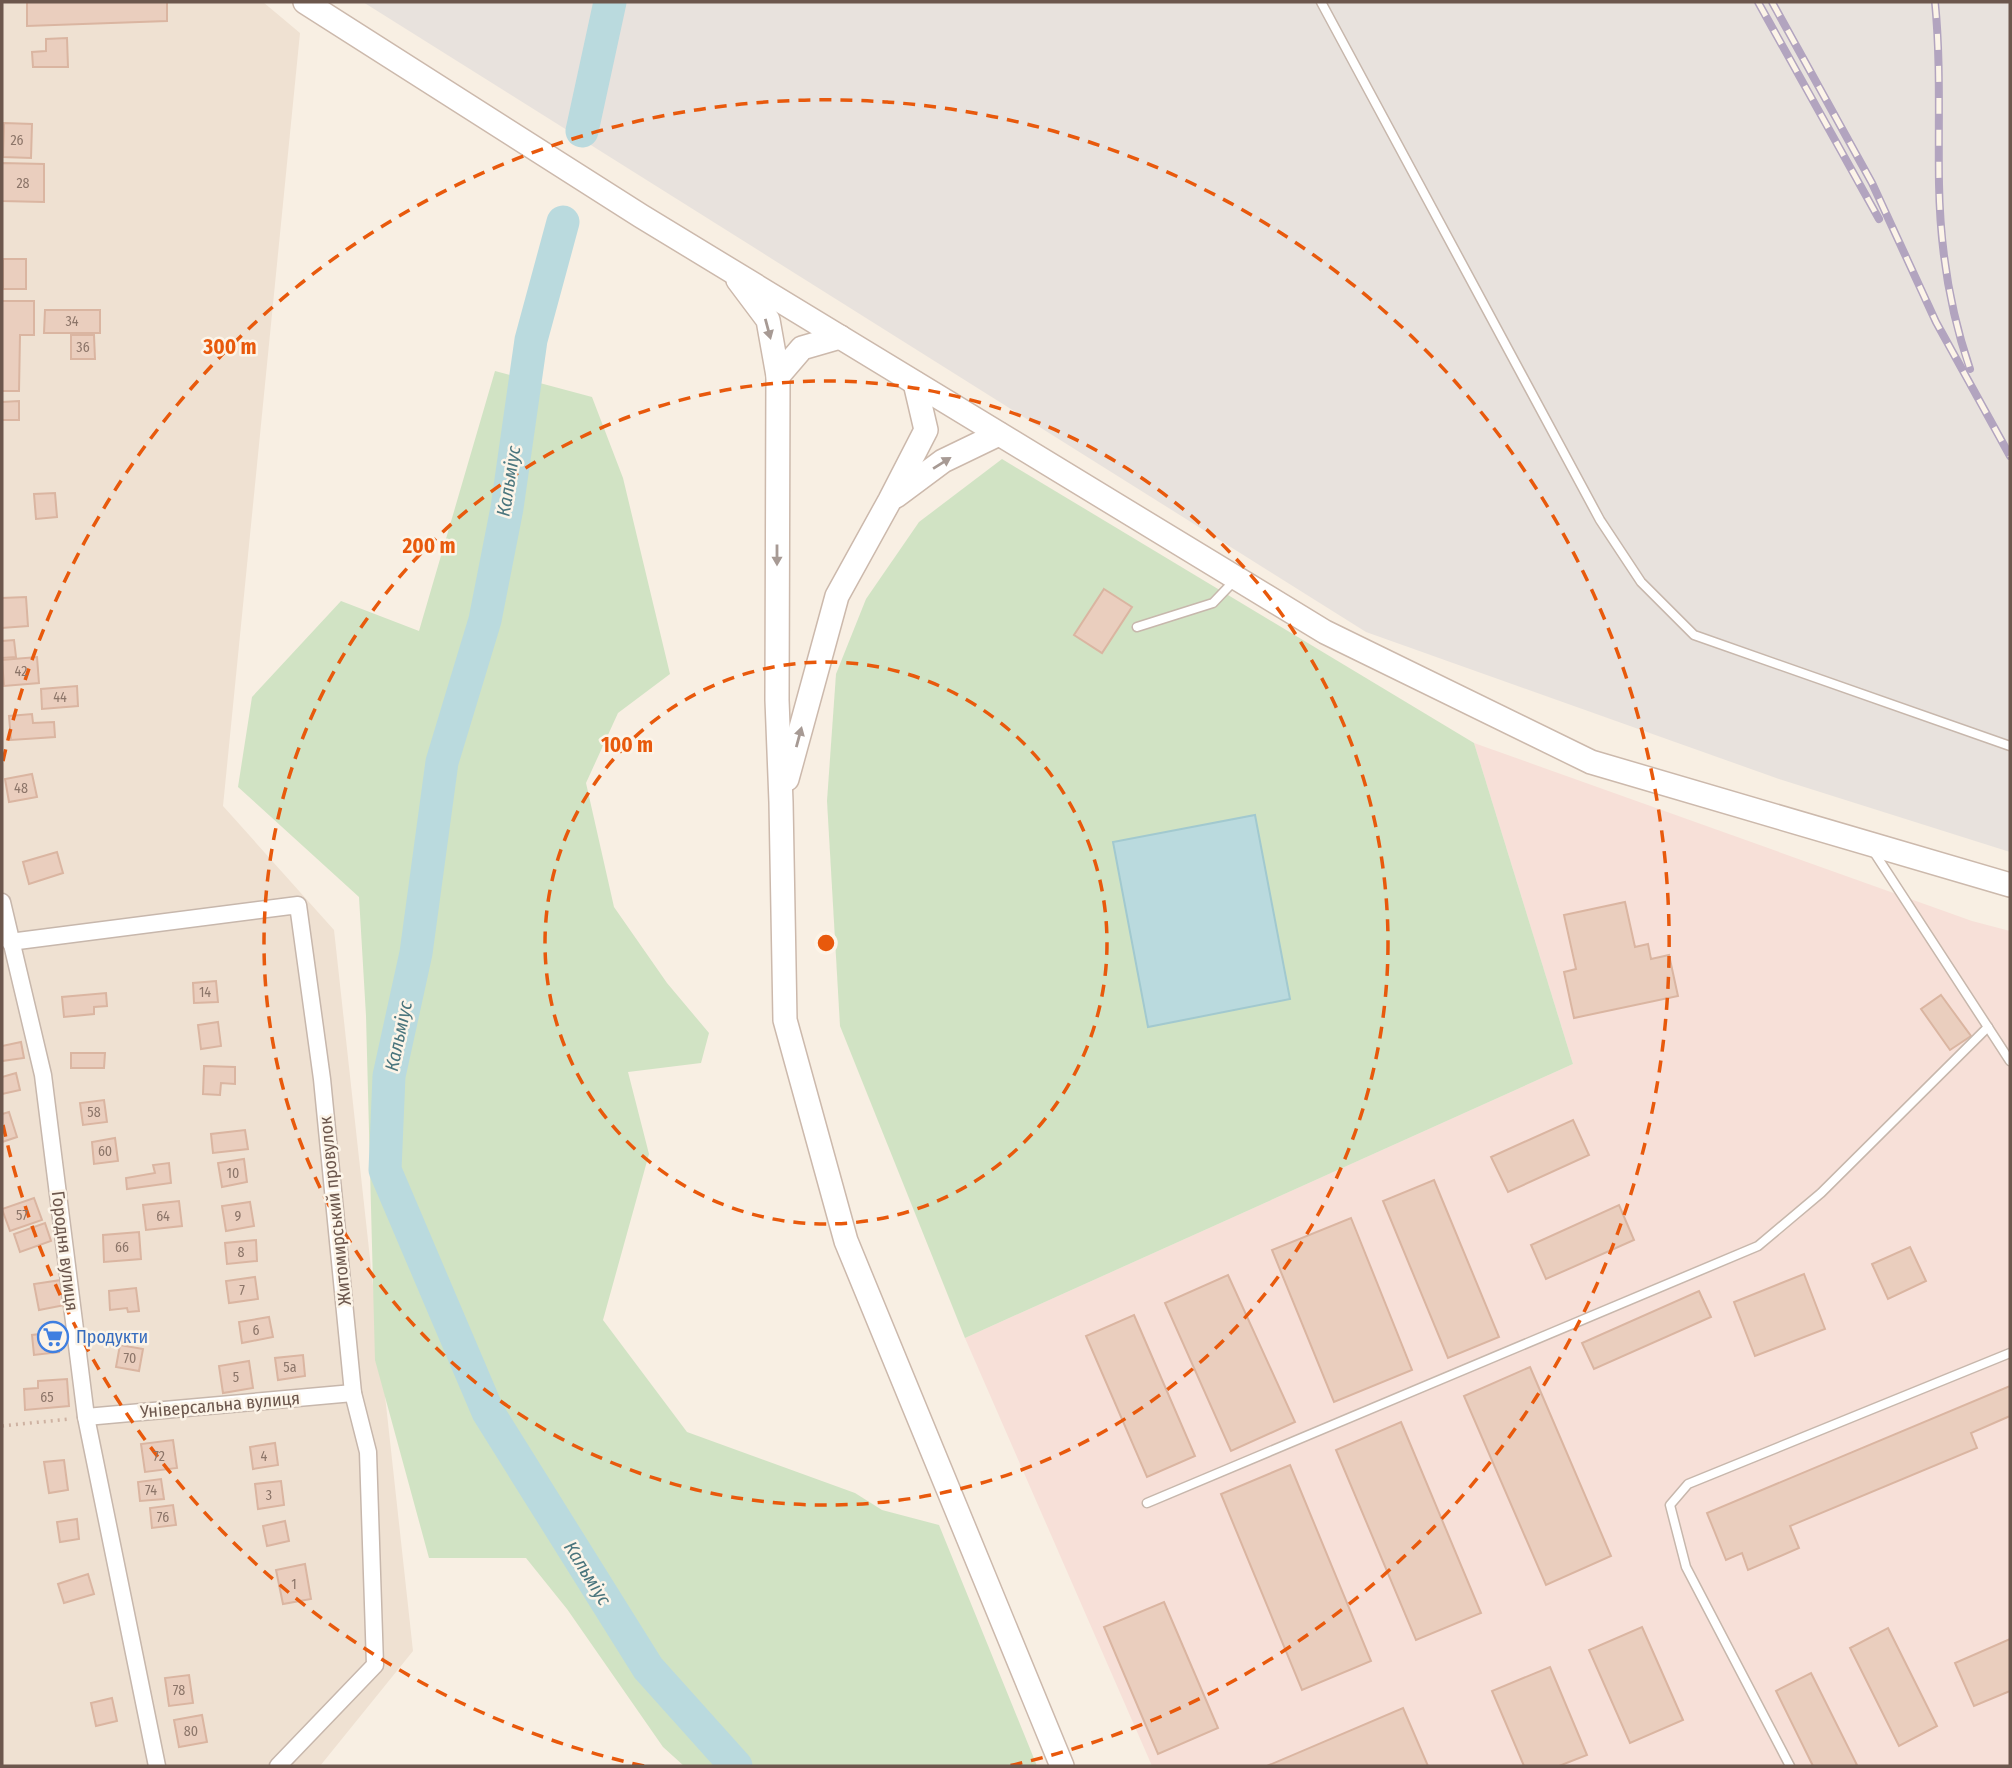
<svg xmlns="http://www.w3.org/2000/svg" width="2012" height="1768" font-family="'Fira Sans Condensed',sans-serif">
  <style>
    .residential { fill: #efe1d2 }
    .commercial { fill: #f7e0d8 }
    .industrial { fill: #e8e2dd }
    .green { fill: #d1e3c4 }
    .water { fill: #badade; stroke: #a2c9cf; stroke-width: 2 }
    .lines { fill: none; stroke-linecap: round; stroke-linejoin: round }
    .river { stroke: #badade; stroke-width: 33 }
    .building { fill: #eacebe; stroke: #dab5a1; stroke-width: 2 }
    .lane-casing { stroke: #c7b7ac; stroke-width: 11 }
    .street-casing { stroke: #c7b7ac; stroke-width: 19 }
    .secondary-casing { stroke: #ccb9ac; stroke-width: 26 }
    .path { stroke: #ceb2a2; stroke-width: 3.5; stroke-dasharray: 2 5; stroke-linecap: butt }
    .lane { stroke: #fff; stroke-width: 8 }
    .street { stroke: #fff; stroke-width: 16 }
    .secondary { stroke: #fff; stroke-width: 23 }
    .rail-casing { stroke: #b2a4bf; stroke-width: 8 }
    .rail { stroke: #fcf4e8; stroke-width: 5; stroke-dasharray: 16; stroke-linecap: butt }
    .oneway { fill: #a79a94 }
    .ring { fill: none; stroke: #e8590c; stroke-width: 3.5; stroke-dasharray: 12 9 }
    .labels { text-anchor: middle; stroke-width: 5; stroke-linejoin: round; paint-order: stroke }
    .number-label { font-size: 14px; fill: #8c7569 }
    .street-label { font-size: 18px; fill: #6c574d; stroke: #fcf4e8 }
    .shop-label { font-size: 18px; fill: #366cbe; stroke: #fcf4e8; text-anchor: start }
    .water-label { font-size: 19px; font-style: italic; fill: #4a757d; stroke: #fcf4e8 }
    .centre { fill: #e8590c; stroke: #fcf4e8; stroke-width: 3.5 }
    .ring-label { font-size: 21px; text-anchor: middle; font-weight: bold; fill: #e8590c; stroke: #fcf4e8; stroke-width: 5; stroke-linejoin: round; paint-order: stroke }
  </style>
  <rect width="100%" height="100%" fill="#f8efe3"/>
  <!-- residential -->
  <polygon class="residential" points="2,2 263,2 300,33 223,806 334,930 413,1651 320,1766 2,1766"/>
  <!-- commercial -->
  <polygon class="commercial" points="1474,743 1972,921 2010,931 2010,1766 1152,1766 965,1338 1573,1064"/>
  <!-- industrial -->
  <polygon class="industrial" points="363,2 2010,2 2010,852 1779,779 1366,632"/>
  <!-- green -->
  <g class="green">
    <polygon points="495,371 592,397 623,478 670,674 618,713 586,783 614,907 667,983 709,1033 701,1063 628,1072 649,1154 603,1320 687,1432 855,1493 882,1510 939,1525 1037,1766 684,1766 663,1747 567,1609 526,1558 429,1558 375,1360 366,1016 359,897 238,787 252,697 341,601 419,631"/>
    <polygon points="1002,459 1474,743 1573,1064 965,1338 840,1026 827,801 836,674 866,599 919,522"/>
  </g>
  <!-- water -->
  <polygon class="water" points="1255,815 1290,999 1148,1027 1113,842"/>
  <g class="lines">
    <!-- river -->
    <g class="river">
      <polyline points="582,131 610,2"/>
      <polyline points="563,222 531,340 507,508 485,620 442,762 416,953 389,1076 385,1170 488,1412 648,1668 736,1766"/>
    </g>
  </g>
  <!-- building -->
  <g class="building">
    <polygon points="27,2 167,2 167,21 27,26"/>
    <polygon points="67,38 68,67 33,67 32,52 46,51 46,39"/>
    <polygon points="4,123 32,124 31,158 3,157"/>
    <polygon points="2,163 44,164 44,202 2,201"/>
    <rect x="3" y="259" width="23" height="30"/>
    <polygon points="2,301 34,301 34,335 20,335 19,391 2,391"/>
    <polygon points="45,310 100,310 100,333 44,333"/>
    <polygon points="71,335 94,335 95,359 71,359"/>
    <polygon points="19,401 19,420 2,420 2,402"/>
    <polygon points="55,493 57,517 36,519 34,494"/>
    <polygon points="1104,589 1132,607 1102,653 1074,635"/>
    <polygon points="26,597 28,626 2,628 2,598"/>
    <polygon points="14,640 16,657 2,658 2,641"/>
    <polygon points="37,657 39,683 4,686 2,660"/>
    <polygon points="77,686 78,706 42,709 41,689"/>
    <polygon points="32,714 33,723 54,722 55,737 11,740 9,716"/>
    <polygon points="32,774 37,797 9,802 5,779"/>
    <polygon points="57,852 63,873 29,884 23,862"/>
    <polygon points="1625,902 1635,947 1648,944 1651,959 1669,955 1678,996 1574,1018 1564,972 1576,969 1564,915"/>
    <polygon points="216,981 218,1002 194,1003 193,983"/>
    <polygon points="106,993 107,1006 94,1007 94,1014 64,1017 62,997"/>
    <polygon points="1941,995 1971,1036 1950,1050 1921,1009"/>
    <polygon points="218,1022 221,1046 201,1049 198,1025"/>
    <polygon points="21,1042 24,1058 2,1061 2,1046"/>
    <polygon points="71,1053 105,1053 104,1068 71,1068"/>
    <polygon points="204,1066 235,1067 235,1084 221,1083 220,1095 203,1094"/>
    <polygon points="16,1073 20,1090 2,1094 2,1077"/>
    <polygon points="104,1100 107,1122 83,1125 80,1103"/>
    <polygon points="9,1112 17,1137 2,1142 2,1114"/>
    <polygon points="1573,1120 1589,1155 1508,1192 1491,1157"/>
    <polygon points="245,1130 248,1149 213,1153 211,1134"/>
    <polygon points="115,1138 118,1161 94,1164 92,1142"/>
    <polygon points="244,1159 247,1182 222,1187 218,1163"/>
    <polygon points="169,1163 171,1183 127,1189 126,1178 155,1173 153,1165"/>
    <polygon points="1434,1180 1499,1337 1448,1358 1383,1201"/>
    <polygon points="34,1198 42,1220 10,1231 2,1209"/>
    <polygon points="179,1201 182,1226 146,1230 143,1205"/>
    <polygon points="250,1202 254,1226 226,1231 222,1206"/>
    <polygon points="1619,1205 1634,1240 1546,1279 1531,1245"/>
    <polygon points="1351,1218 1412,1370 1334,1402 1272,1250"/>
    <polygon points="45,1223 51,1241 20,1252 14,1234"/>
    <polygon points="139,1232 141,1259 104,1262 103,1235"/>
    <polygon points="256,1240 257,1261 227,1264 225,1243"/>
    <polygon points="1910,1247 1926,1281 1888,1299 1872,1264"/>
    <polygon points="1804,1274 1825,1329 1755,1356 1734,1302"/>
    <polygon points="1228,1275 1295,1422 1231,1451 1165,1303"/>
    <polygon points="255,1277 258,1299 229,1303 226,1281"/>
    <polygon points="61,1280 65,1305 39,1310 34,1284"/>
    <polygon points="136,1288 139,1311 128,1312 127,1308 110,1310 109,1291"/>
    <polygon points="1699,1291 1711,1317 1594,1369 1582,1343"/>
    <polygon points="1134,1315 1195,1456 1147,1477 1086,1336"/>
    <polygon points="269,1317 273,1337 242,1343 239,1322"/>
    <polygon points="57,1332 59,1352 34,1355 32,1335"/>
    <polygon points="120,1345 143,1349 139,1371 116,1367"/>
    <polygon points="303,1355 305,1376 278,1380 275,1358"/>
    <polygon points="249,1361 253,1388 223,1393 219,1366"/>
    <polygon points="1530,1367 1611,1556 1546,1585 1464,1396"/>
    <polygon points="67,1379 69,1406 25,1410 24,1389 38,1388 38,1381"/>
    <polygon points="2010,1386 2010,1416 1971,1433 1977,1448 1790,1526 1799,1548 1748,1570 1742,1553 1726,1560 1707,1513"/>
    <polygon points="1401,1422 1481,1613 1416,1640 1336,1450"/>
    <polygon points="173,1440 177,1468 145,1472 141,1444"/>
    <polygon points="275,1443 278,1465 253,1469 250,1447"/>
    <polygon points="64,1460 68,1490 49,1493 44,1462"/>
    <polygon points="1290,1465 1371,1661 1302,1690 1221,1494"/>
    <polygon points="161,1479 164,1499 140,1501 138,1482"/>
    <polygon points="281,1481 284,1505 258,1509 255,1484"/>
    <polygon points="173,1505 176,1525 152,1528 150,1508"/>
    <polygon points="77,1519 79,1539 60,1542 57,1522"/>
    <polygon points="285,1521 289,1541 267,1546 263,1526"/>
    <polygon points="305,1564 311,1599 283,1604 276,1570"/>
    <polygon points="88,1574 94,1594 64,1603 58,1584"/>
    <polygon points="1164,1602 1218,1728 1158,1754 1104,1627"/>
    <polygon points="1642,1627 1683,1720 1630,1743 1589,1650"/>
    <polygon points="1888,1628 1937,1726 1899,1746 1850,1648"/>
    <polygon points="2010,1639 2010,1691 1974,1706 1955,1663"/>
    <polygon points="1550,1667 1587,1755 1559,1766 1524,1766 1492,1691"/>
    <polygon points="1811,1673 1857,1765 1855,1766 1813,1766 1776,1691"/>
    <polygon points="189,1675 193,1703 169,1706 165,1678"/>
    <polygon points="112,1698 117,1721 96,1726 91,1703"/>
    <polygon points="1403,1708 1428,1766 1267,1766"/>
    <polygon points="202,1715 207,1742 179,1747 174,1720"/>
  </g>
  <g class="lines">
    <!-- lane casing -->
    <g class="lane-casing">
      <g id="lane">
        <polyline points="1321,2 1600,520 1641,582 1694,635 2010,746"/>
        <polyline points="1137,627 1213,603 1235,580"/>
        <polyline points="1872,849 2010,1061"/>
        <polyline points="1147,1503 1758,1246 1821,1193 1988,1027"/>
        <polyline points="1790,1766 1686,1567 1670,1505 1688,1484 2010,1353"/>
      </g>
    </g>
    <!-- street casing -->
    <g class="street-casing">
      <g id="street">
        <polyline points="2,902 43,1075 86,1417 157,1766"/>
        <polyline points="10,942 298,905 322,1079 353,1393 368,1452 375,1665 278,1766"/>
        <polyline points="86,1417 353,1393"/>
      </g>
    </g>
    <!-- secondary casing -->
    <g class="secondary-casing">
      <g id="secondary">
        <polyline points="305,2 641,216 1325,632 1591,762 2010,885"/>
        <polyline points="738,280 768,320 778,376 777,700 781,802 785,1020 846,1241 1062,1766"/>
        <polyline points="778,376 802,348 840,337"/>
        <polyline points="896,496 943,461 999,434"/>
        <polyline points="787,779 837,596 890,500 926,430 915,383"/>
      </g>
    </g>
    <!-- path -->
    <polyline class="path" points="2,1426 69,1419"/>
    <!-- lane -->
    <use href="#lane" class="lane"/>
    <!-- street -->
    <use href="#street" class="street"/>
    <!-- secondary -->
    <use href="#secondary" class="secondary"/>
    <!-- rail casing -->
    <g class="rail-casing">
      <g id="rail">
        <polyline points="1758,2 1879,219"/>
        <polyline points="1772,2 1872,183 1936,322 2010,456"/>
        <path d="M1935,2C1941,63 1938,123 1939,184C1940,246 1950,311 1970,369"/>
      </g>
    </g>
    <!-- rail -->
    <use href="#rail" class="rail"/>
  </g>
  <!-- one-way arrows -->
  <defs><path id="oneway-solid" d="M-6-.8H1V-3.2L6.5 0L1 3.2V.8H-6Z" transform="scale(1.75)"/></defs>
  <g class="oneway">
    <use href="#oneway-solid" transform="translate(768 329) rotate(75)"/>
    <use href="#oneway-solid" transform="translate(942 463) rotate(-32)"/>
    <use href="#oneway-solid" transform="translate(777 555) rotate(90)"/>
    <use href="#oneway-solid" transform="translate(799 737) rotate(-75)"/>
  </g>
  <!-- distance rings -->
  <g class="ring">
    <circle cx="826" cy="943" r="281"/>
    <circle cx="826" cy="943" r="562"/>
    <path d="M644 1766A843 843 0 0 1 3 1125M3 761A843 843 0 1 1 1008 1766"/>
  </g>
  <!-- icons -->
  <defs>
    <g id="supermarket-ring" transform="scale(1.575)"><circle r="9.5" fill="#fcf4e8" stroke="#3f7fe0" stroke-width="1.5"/><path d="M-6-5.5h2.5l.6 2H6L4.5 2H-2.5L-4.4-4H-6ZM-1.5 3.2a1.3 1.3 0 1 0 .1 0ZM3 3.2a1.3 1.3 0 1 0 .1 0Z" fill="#3f7fe0"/></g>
  </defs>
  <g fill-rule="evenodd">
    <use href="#supermarket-ring" x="53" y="1337"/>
  </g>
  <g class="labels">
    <!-- number labels -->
    <g class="number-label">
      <text x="17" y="145">26</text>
      <text x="23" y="188">28</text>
      <text x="72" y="326">34</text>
      <text x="83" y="352">36</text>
      <text x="21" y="676">42</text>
      <text x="60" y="702">44</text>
      <text x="21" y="793">48</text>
      <text x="205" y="997">14</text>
      <text x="94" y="1117">58</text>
      <text x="105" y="1156">60</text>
      <text x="233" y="1178">10</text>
      <text x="22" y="1220">57</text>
      <text x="163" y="1221">64</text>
      <text x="238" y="1221">9</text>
      <text x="122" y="1252">66</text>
      <text x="241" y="1257">8</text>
      <text x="242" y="1295">7</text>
      <text x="256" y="1335">6</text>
      <text x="130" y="1363">70</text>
      <text x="290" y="1372">5а</text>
      <text x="236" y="1382">5</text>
      <text x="47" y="1402">65</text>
      <text x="159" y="1461">72</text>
      <text x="264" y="1461">4</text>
      <text x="151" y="1495">74</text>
      <text x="269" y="1500">3</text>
      <text x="163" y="1522">76</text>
      <text x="294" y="1589">1</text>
      <text x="179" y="1695">78</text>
      <text x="191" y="1736">80</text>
    </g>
    <!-- street labels -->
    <g class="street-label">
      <text transform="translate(335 1211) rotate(-96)" y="6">Житомирський провулок</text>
      <text transform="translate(65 1251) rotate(83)" y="6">Городня вулиця</text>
      <text transform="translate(220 1405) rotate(-5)" y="6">Універсальна вулиця</text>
    </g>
    <!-- shop labels -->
    <g class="shop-label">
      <text x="76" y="1343">Продукти</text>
    </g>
    <!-- water labels -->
    <g class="water-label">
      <text transform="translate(508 481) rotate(-81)" y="7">Кальміус</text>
      <text transform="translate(398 1036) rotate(-78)" y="7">Кальміус</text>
      <text transform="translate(588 1573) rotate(58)" y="7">Кальміус</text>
    </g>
  </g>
  <circle cx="826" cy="943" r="10" class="centre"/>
  <g class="ring-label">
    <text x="230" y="354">300 m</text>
    <text x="429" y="553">200 m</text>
    <text x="627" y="752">100 m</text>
  </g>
  <!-- border -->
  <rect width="2012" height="1768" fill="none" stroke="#6c574d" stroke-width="7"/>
</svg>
